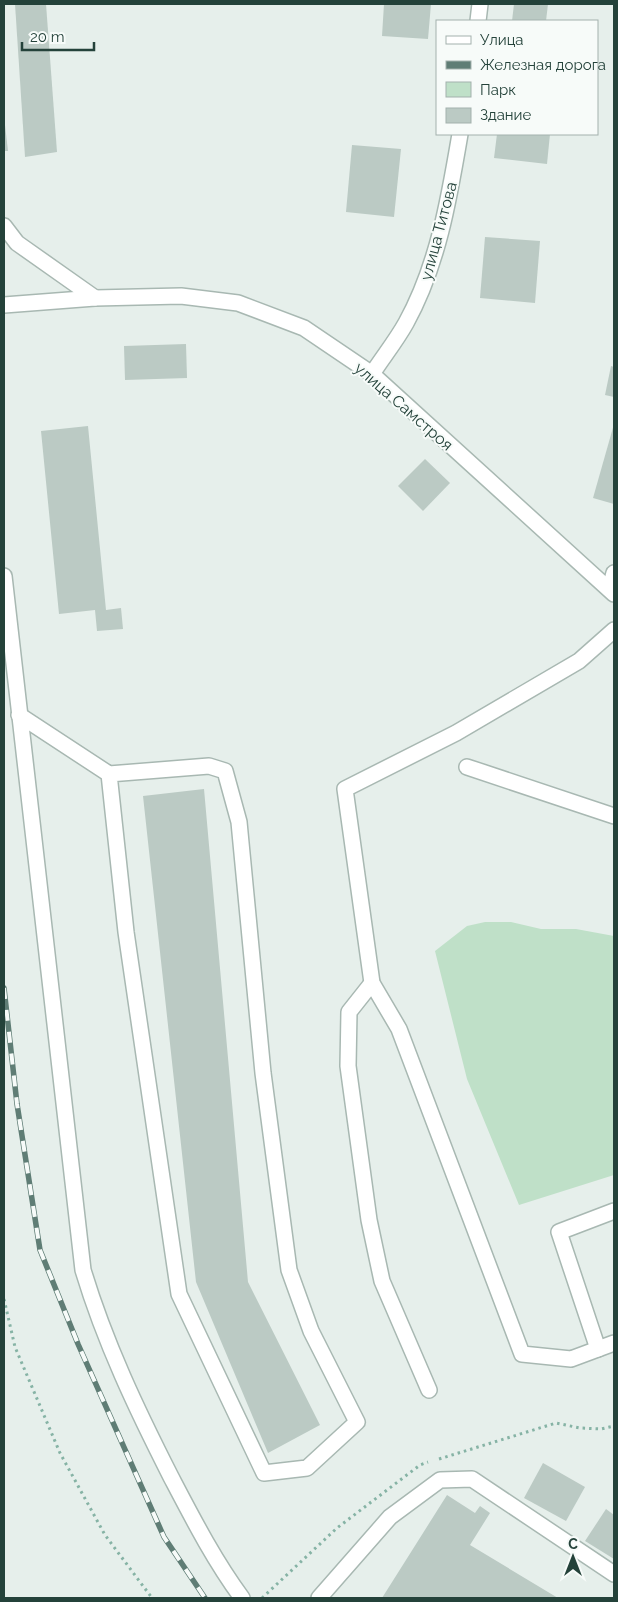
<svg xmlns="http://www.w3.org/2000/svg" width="618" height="1602" font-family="Raleway,sans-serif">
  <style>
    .green { fill: #bfe0c8 }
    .building { fill: #bbcac4 }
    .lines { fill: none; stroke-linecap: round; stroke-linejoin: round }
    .minor-casing { stroke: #a8b8b2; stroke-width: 18 }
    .path { stroke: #86b3a5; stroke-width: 3; stroke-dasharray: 2.5 4; stroke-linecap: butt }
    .minor { stroke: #fff; stroke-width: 15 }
    .rail-casing { stroke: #5f7d75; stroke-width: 5.5 }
    .rail { stroke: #f7fbf9; stroke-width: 4; stroke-dasharray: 11; stroke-linecap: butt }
    .labels { text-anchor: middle; stroke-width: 4; stroke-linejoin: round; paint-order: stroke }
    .street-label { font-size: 16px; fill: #24423a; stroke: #f7fbf9 }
  </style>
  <rect width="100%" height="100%" fill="#e6efeb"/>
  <!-- green -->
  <polygon class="green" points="485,922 511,922 541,929 576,929 614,936 614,1175 519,1205 467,1079 435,951 467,926"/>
  <!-- building -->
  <g class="building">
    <polygon points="15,4 46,4 57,152 25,157"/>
    <polygon points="384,4 431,4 428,39 382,36"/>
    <polygon points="514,4 548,4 546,21 512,21"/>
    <polygon points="4,116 8,151 4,151"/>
    <polygon points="497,134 550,134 547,164 494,158"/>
    <polygon points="352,145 401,149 394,217 346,212"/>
    <polygon points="485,237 540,241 535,303 480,298"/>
    <polygon points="186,344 187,378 125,380 124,346"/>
    <polygon points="611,366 614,367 614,397 605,395"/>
    <polygon points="614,424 614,504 593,498"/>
    <polygon points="88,426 106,610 121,608 123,629 97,631 95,610 59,614 41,431"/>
    <polygon points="425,459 450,483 423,511 398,486"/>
    <polygon points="204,789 248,1282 320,1425 268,1453 196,1282 143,796"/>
    <polygon points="543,1463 585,1487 566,1521 524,1498"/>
    <polygon points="447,1495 475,1513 480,1506 490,1513 470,1545 558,1598 382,1598"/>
    <polygon points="606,1509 614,1515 614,1559 585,1541"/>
  </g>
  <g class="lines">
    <!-- minor casing -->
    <g class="minor-casing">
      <g id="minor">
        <polyline points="478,21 480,4"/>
        <polyline points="4,226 17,243 95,298"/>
        <polyline points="4,305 95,298 181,296 238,303 304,328 372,374 614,594"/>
        <path d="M372,374C383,357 396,341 406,323C438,265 449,199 460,134"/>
        <path d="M4,576L83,1270C105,1343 137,1410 171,1477C193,1519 214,1560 242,1598"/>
        <polyline points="610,588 614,573"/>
        <polyline points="614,630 579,661 456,733 345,789 372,983 399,1029 522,1354 571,1359 614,1343"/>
        <polyline points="19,715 109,774 126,932 179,1294 264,1473 307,1468 357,1422 311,1331 289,1270 263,1073 239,822 225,771 209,766 109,774"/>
        <polyline points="467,767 614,816"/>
        <polyline points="372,983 349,1012 348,1066 369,1220 382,1281 429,1390"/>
        <polyline points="598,1349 559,1232 614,1211"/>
        <polyline points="319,1598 390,1517 440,1480 472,1479 614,1574"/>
      </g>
    </g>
    <!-- path -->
    <g class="path">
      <polyline points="4,1299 15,1347 60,1453 105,1535 152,1598"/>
      <polyline points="439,1459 556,1423 580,1428 601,1429 614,1426"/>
      <polyline points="262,1598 337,1528 420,1465 428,1462"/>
    </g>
    <!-- minor -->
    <use href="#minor" class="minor"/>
    <!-- rail casing -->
    <g class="rail-casing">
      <polyline id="rail" points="4,988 17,1104 40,1250 78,1344 164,1537 205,1598"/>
    </g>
    <!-- rail -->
    <use href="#rail" class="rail"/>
  </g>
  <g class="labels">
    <!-- street labels -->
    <g class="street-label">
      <text transform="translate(438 231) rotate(-75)" y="6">улица Титова</text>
      <text transform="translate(404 406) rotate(41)" y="6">улица Самстроя</text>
    </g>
  </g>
  <!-- border -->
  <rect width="618" height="1602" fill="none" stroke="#24423a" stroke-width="10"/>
  <!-- legend -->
  <rect x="436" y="20" width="162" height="115" fill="#f7fbf9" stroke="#a3b1ad"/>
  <rect x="446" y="36" width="25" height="8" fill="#ffffff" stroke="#a3b1ad"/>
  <text x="480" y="45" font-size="15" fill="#24423a">Улица</text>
  <rect x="446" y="61" width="25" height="8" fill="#5f7d75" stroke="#a3b1ad"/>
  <text x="480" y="70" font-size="15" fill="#24423a">Железная дорога</text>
  <rect x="446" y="82" width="25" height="15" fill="#bfe0c8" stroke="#a3b1ad"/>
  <text x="480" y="95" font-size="15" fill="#24423a">Парк</text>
  <rect x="446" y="108" width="25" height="15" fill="#bbcac4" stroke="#a3b1ad"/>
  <text x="480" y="120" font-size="15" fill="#24423a">Здание</text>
  <!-- north arrow -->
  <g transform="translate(573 1557)" stroke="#f7fbf9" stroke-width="4" paint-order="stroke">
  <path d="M0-4L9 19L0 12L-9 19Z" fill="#24423a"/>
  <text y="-8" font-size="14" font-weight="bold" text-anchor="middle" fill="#24423a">С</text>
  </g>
  <!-- scale -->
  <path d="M22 42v8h72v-8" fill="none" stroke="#24423a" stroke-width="2.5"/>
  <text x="30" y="42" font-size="15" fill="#24423a" stroke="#f7fbf9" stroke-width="4" paint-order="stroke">20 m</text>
</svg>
